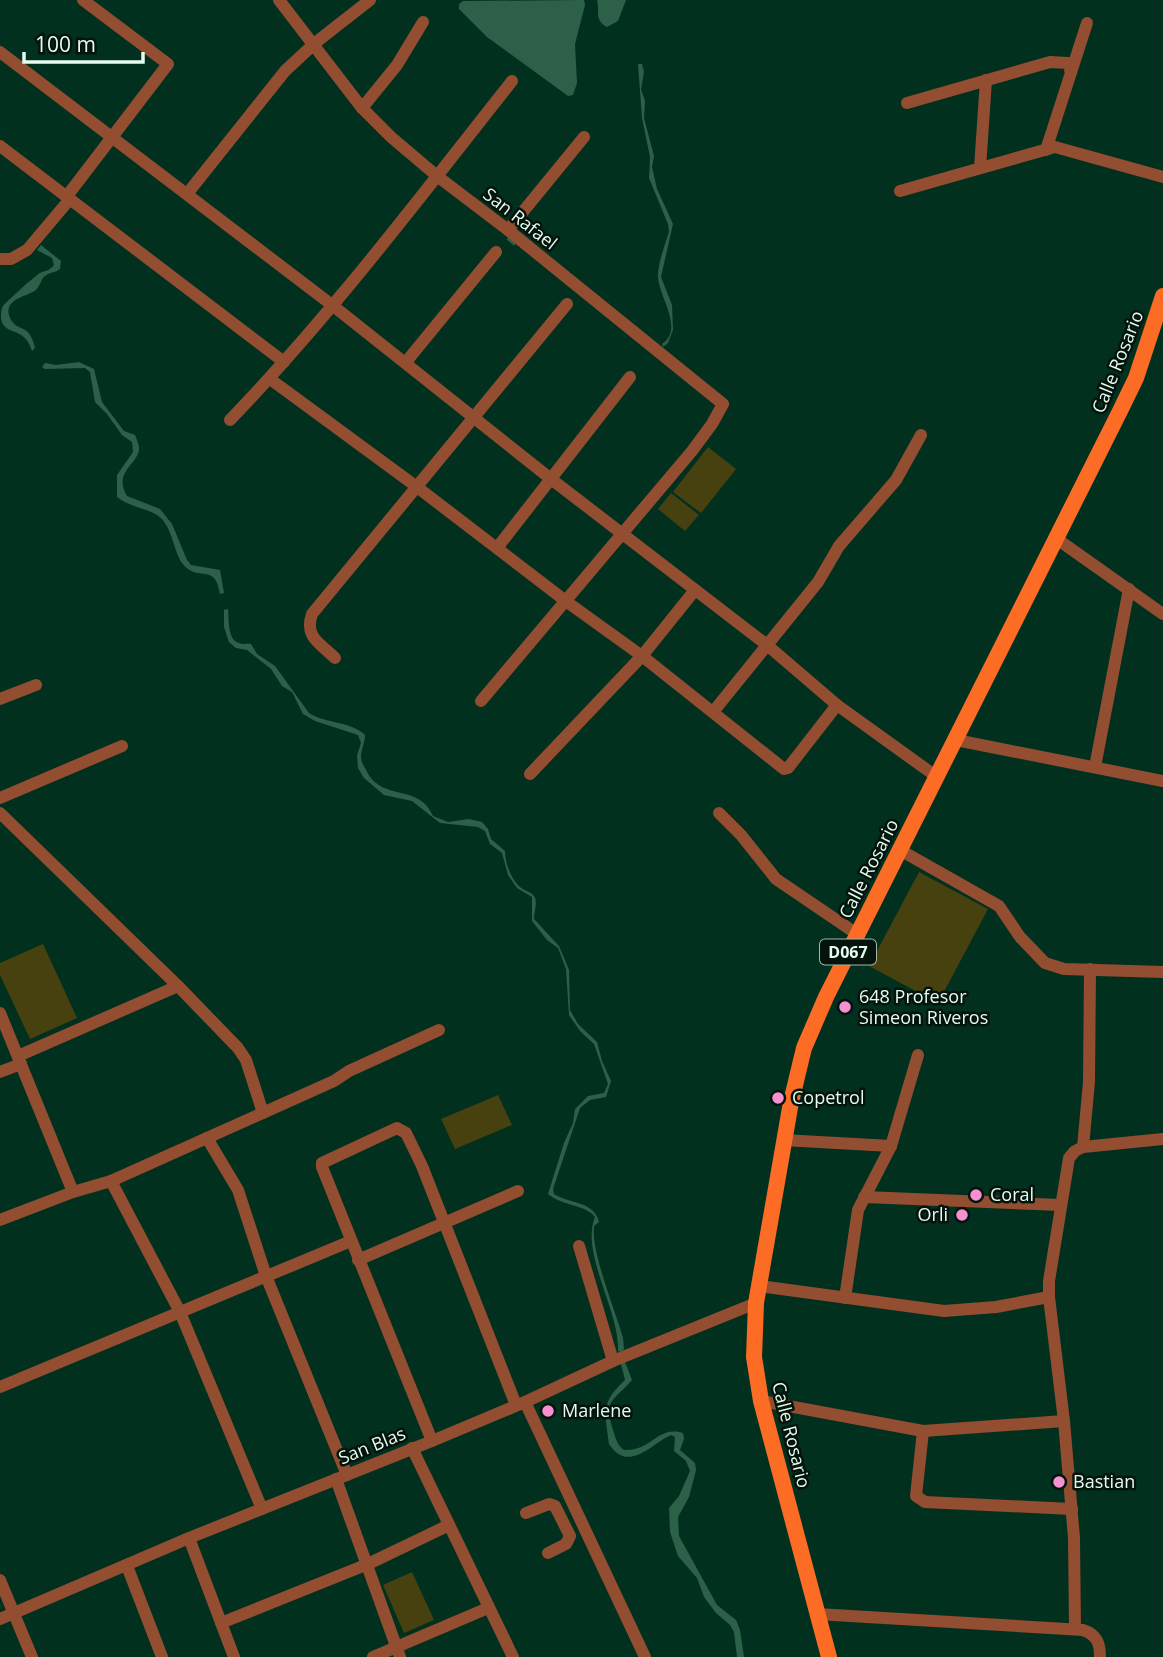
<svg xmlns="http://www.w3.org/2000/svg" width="1163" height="1657" font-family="'Open Sans',sans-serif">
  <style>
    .green { fill: #47410f }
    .water { fill: #2d6049 }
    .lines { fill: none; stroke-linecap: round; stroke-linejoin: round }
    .stream { stroke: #2d6049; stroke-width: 2.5 }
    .minor { stroke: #934d30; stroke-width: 12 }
    .major { stroke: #fd6c25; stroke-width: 16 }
    .poi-dot { fill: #f690d0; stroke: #04140c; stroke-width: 2.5 }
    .labels { text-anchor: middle; stroke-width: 5; stroke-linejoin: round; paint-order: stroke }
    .shield { fill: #04140c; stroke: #a2b6ab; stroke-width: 2 }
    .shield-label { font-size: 16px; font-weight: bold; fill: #e5fcef }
    .street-label { font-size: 18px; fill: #e5fcef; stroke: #04140c }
    .poi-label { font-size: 18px; fill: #e5fcef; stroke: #04140c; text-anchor: start }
  </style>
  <rect width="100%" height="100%" fill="#02301f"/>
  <!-- green -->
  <g class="green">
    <polygon points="708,447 736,469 701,513 673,492"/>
    <polygon points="671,493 699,515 685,531 658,509"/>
    <polygon points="919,872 988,909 938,1003 869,966"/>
    <polygon points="43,944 77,1018 30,1039 0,975 0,963"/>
    <polygon points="498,1095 512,1125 455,1149 441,1119"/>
    <polygon points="412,1572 434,1620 404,1633 383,1585"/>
  </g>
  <!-- water -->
  <g class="water">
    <polygon points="584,0 585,5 575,44 577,83 573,95 568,96 487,37 459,9 459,4 463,1"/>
    <path d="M597,0H626L618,21L607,27C594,20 600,12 597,0Z"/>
    <path d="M638,64H642L644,72L641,89L645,101L644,118L654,156L652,167L657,189L673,224L661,277L672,305L673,330L668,343L663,347L662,344C685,328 658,296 658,276C658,262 665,245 669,232L668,224L649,178L650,157L642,118Z"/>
    <path d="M41,245L61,261L60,269C55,273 50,272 45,276C41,279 40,286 36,290C27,297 0,299 11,320C19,333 29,322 35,348L32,351C25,325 2,337 1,317C1,313 1,310 3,306C5,303 37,274 40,273C47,270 49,271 54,265L52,258L37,250Z"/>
    <path d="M79,362L94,369L102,402L124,431L135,435C136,437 139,445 139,447C140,464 112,471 127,496L160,509L172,524L187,560L191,565L220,570L224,593L220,594C215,561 198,584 182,563C173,550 172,524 157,515C144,507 129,507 117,497V475L133,452L132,442L122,435L107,414L95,402L90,372L85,368L45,369L42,367L45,363L56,365Z"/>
    <path d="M228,609C229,618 227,640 239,643C243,645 247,643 251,644L257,654L275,666L309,713C326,724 351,721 365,735C365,743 361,749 361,757C361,763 365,767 367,772C383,802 419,783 433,816L448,822L469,819L482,822L488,829L491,839L505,851C505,863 511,879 520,887C524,891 532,892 534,896C538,901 534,913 534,919L559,946L569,970L570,1010L578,1024L597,1042L602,1061L611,1081L606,1097L590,1100L580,1108L553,1189L554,1194C570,1204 594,1201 599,1222L594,1226C591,1253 615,1309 623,1338L624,1349L621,1352L618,1351C620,1311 580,1253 595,1217C585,1204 564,1207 548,1194L564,1143L573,1123L575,1109L588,1096L604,1093L608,1084L594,1044L580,1031L569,1015L566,969L558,948L547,940L532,921V897L517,888L508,875L502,853L490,844L485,831L478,827L440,823L412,801L384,795L364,778L358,768L357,755L361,743L358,735L315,721L303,714L292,692L282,686L271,669L247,650L236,648L229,642L224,627V610Z"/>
    <path d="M625,1362L632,1380C614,1401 603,1399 613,1430C616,1438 616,1444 624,1450C653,1451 657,1425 683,1433L684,1439L680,1450L695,1463L696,1470L689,1497L678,1517L679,1536L717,1605L736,1620L740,1630L744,1657H737L734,1632L730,1625L716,1613L704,1597L697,1578L678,1556L670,1532L669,1508L679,1496L690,1471L686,1461L674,1451L675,1437L671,1435C652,1443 629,1474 609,1444C605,1413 600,1403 625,1380L621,1364Z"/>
  </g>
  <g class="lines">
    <!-- stream -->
    <polyline class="stream" points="508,239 514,244"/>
    <!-- minor -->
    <g class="minor">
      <polyline points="279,0 362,108 391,137 437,176 508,230 723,404 712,424 692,451 481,701"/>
      <polyline points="0,52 332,305 551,479 767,645 837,705 937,777"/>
      <polyline points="907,103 1050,62 1068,63 1071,72"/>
      <polyline points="362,108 397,65 423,22"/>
      <polyline points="0,146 284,362"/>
      <polyline points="1046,150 1087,23"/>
      <polyline points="980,168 986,80"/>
      <polyline points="900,191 1055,147 1163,177"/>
      <polyline points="187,194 285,71 315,43 370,0"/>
      <polyline points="67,196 168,64 83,0"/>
      <polyline points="508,230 584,137"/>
      <polyline points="0,259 11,259 27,250 70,199"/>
      <polyline points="406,362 496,252"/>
      <polyline points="270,379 417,487 567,602 642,656 784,769 788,768 837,705"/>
      <path d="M230,420C332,314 421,196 512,81"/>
      <polyline points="1057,539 1163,614"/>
      <polyline points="497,548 630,377"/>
      <path d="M335,658C320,643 304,637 312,614L567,304"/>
      <polyline points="0,699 36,685"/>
      <polyline points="713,712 818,582 839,546 896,480 921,435"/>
      <polyline points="956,740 1163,781"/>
      <polyline points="1095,767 1129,589"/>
      <polyline points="530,774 642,656 695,590"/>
      <polyline points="0,798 122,746"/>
      <polyline points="0,813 178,986 238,1048 246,1060 263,1113"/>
      <polyline points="719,813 741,835 776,879 857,934"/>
      <polyline points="900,850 999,906 1020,937 1045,963 1064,969 1163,972"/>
      <polyline points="0,1013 73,1192"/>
      <polyline points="18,1056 178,986"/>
      <polyline points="0,1072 21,1064"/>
      <polyline points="207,1138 238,1190 266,1276 347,1475"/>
      <polyline points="783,1140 891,1146"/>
      <polyline points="1083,1147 1089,1082 1090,969"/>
      <polyline points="111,1181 180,1312 262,1509"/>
      <polyline points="864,1197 1060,1205"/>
      <polyline points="0,1220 73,1192 111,1181 334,1081 349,1071 439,1030"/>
      <polyline points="579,1246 613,1361"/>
      <polyline points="358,1260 518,1191"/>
      <polyline points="759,1286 944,1311 996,1307 1049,1297"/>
      <polyline points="845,1298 858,1210 891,1146 918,1055"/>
      <polyline points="0,1387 351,1241"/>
      <polyline points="761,1401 923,1431 1064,1421"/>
      <polyline points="525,1402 645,1657"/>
      <polyline points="923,1431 916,1496 925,1502 1072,1509"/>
      <polyline points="432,1441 322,1167 322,1163 397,1128 406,1133 422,1166 516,1405"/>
      <polyline points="412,1448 513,1657"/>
      <polyline points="336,1479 400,1657"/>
      <polyline points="526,1513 549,1504 555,1506 570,1536 566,1544 548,1553"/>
      <polyline points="189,1538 234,1657"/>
      <polyline points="127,1566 162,1657"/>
      <polyline points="0,1580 32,1657"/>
      <path d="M817,1614L1083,1630C1097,1635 1100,1643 1100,1657"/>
      <polyline points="0,1619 189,1538 432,1441 525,1402 613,1361 756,1303"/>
      <polyline points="221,1623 368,1564 449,1525"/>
      <polyline points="1075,1629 1074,1538 1064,1421 1049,1297 1049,1281 1069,1158 1075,1151 1083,1147 1163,1139"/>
      <polyline points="373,1657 488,1608"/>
    </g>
    <!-- major -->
    <polyline class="major" points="829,1657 761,1401 754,1357 756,1303 791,1102 804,1048 826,997 1120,411 1136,378 1163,296"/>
  </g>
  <!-- markers -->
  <g class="poi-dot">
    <circle cx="845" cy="1007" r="7"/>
    <circle cx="778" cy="1098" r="7"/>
    <circle cx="976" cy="1195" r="7"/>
    <circle cx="962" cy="1215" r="7"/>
    <circle cx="548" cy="1411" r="7"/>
    <circle cx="1059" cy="1482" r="7"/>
  </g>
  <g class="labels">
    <!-- shield labels -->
    <rect class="shield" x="820" y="939.5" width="56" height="25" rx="5"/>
    <g class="shield-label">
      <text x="848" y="958">D067</text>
    </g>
    <!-- street labels -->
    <g class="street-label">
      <text transform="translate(520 219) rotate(38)" y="6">San Rafael</text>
      <text transform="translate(1118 362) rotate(-68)" y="6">Calle Rosario</text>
      <text transform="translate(869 869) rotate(-63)" y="6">Calle Rosario</text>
      <text transform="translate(791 1435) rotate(76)" y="6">Calle Rosario</text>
      <text transform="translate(372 1446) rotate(-22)" y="6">San Blas</text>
    </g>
    <!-- poi labels -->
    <g class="poi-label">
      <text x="859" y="1003">648 Profesor<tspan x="859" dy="21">Simeon Riveros</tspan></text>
      <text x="792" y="1104">Copetrol</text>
      <text x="990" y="1201">Coral</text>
      <text x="948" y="1221" text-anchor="end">Orli</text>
      <text x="562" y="1417">Marlene</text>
      <text x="1073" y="1488">Bastian</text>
    </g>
  </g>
  <!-- scale -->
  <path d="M24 52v10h119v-10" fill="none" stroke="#e5fcef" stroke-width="3.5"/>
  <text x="35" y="52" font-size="21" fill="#e5fcef" stroke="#04140c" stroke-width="5" paint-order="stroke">100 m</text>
</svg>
